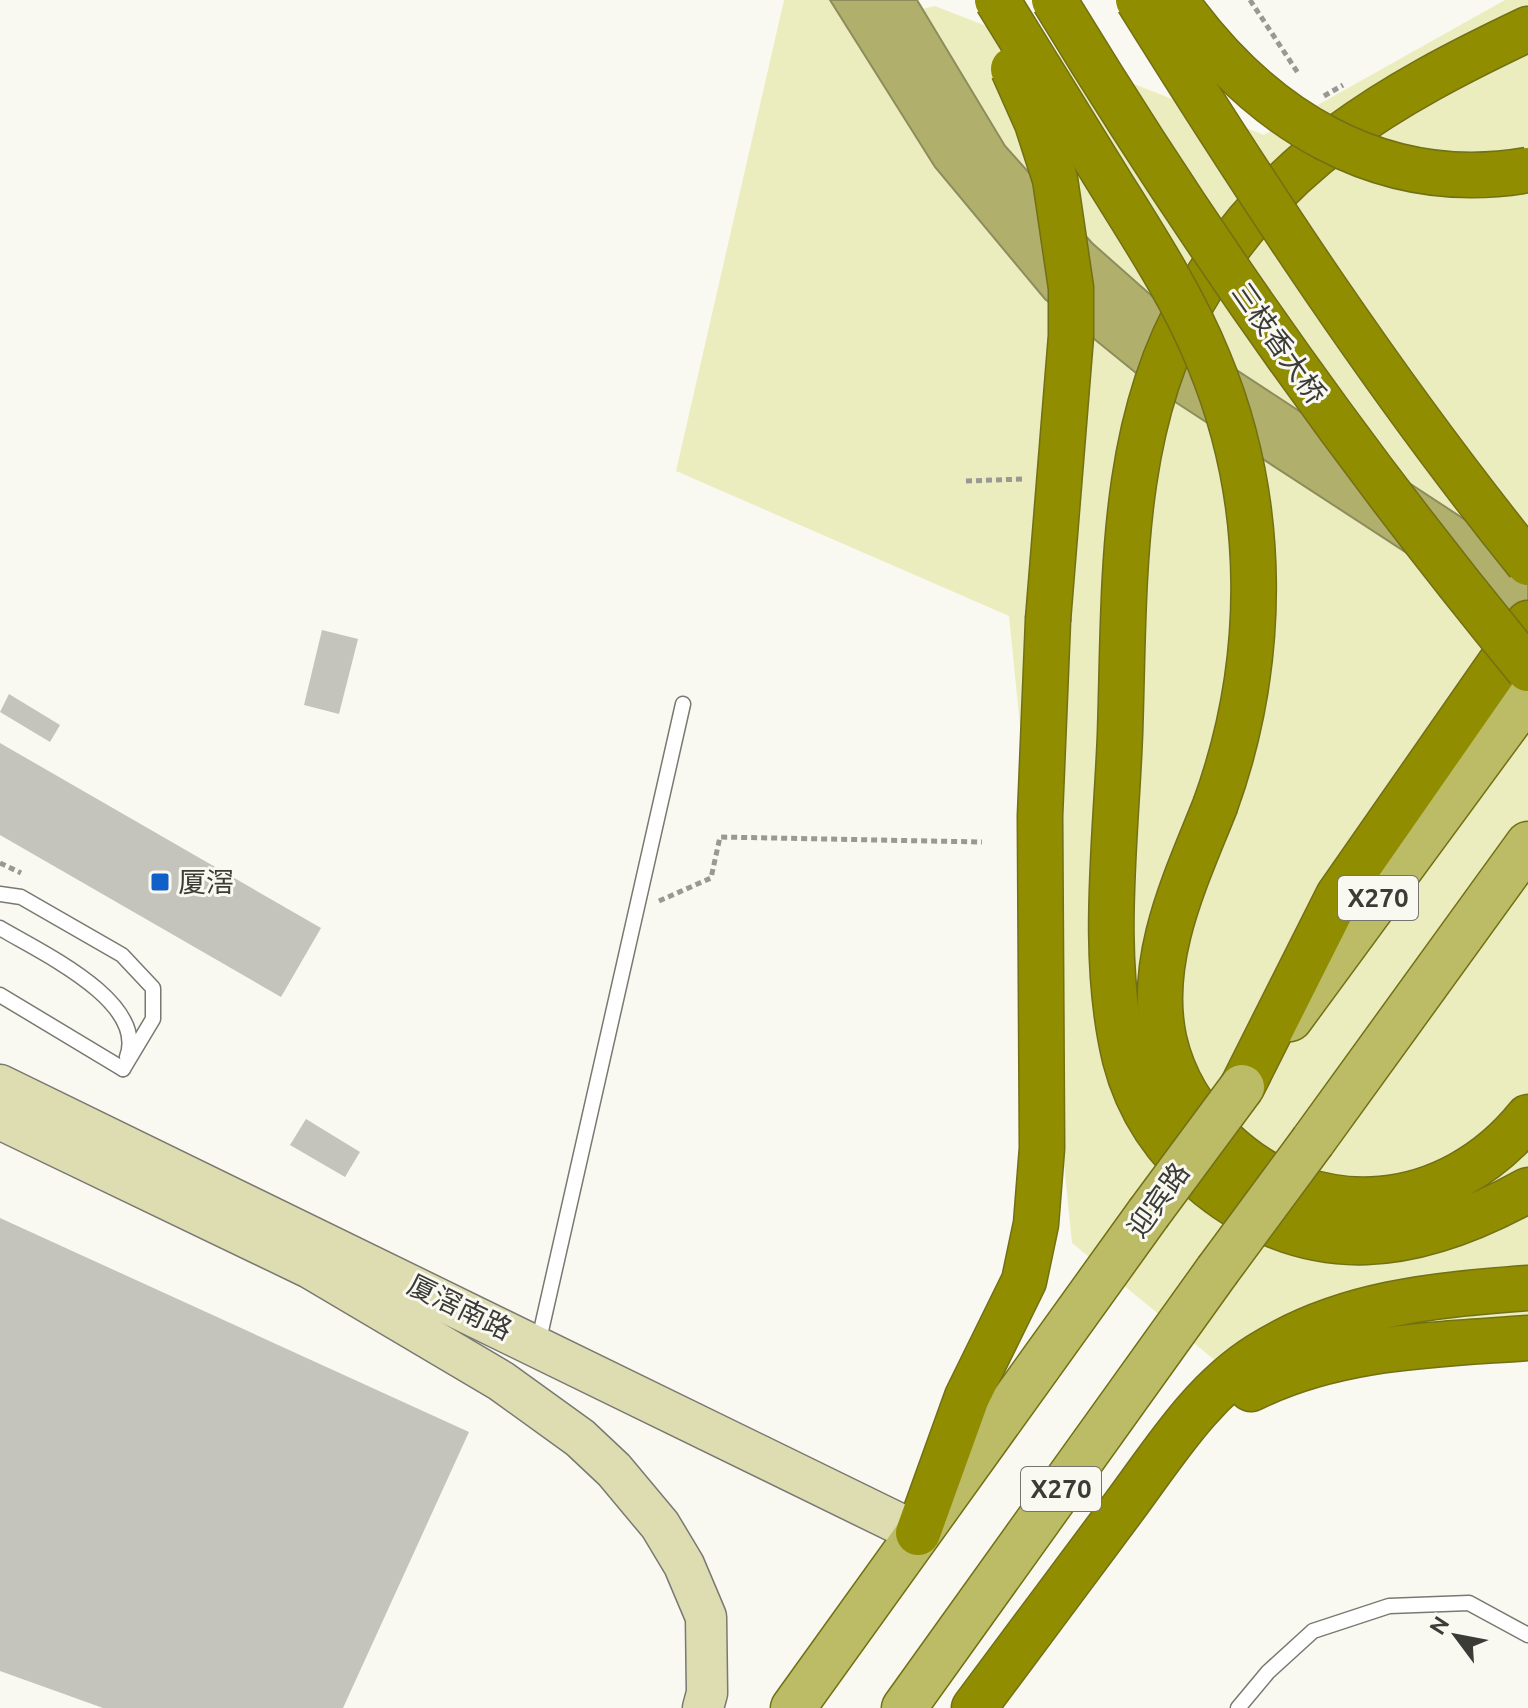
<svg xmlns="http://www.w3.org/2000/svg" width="1528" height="1708" font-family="Ubuntu,'Noto Sans SC',sans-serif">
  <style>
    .green { fill: #ecedbe }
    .water { fill: #b0b06c; stroke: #8d8d5c; stroke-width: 2 }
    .building { fill: #c4c4bc }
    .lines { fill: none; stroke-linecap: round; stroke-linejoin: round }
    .lane-casing { stroke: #797972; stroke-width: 17 }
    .secondary-casing { stroke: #797972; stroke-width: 43 }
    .primary-casing { stroke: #727014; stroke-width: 47 }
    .highway-casing { stroke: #727014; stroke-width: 47 }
    .path { stroke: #999993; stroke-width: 5; stroke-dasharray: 6 4; stroke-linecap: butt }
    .lane { stroke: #fff; stroke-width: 14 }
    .secondary { stroke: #deddb2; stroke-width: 40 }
    .primary { stroke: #bcbb66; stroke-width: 44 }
    .highway { stroke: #908d00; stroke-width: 44 }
    .primary-bridge-casing { stroke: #727014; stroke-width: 47; stroke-linecap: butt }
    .highway-bridge-casing { stroke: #727014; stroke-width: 47; stroke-linecap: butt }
    .primary-bridge { stroke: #bcbb66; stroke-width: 44 }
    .highway-bridge { stroke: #908d00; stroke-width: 44 }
    .poi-dot { fill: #115fc9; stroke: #f9f9f1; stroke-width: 3 }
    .labels { text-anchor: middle; stroke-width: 6; stroke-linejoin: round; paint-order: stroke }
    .shield { fill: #f9f9f1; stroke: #747470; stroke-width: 2 }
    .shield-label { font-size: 26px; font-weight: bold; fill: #3b3b38 }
    .street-label { font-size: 28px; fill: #3b3b38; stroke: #f9f9f1 }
    .poi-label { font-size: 28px; fill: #3b3b38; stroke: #f9f9f1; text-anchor: start }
  </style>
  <rect width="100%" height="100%" fill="#f9f9f1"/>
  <!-- green -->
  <g class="green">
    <polygon points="784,0 830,0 935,167 1045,299 1157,390 1528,632 1528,1320 1217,1362 1072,1243 1009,616 676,471"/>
    <polygon points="1505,0 1528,0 1528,561 1232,367 1092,243 1005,146 922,9 935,6 1264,135"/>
  </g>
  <!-- water -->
  <polygon class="water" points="830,0 917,0 1005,146 1092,243 1232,367 1528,561 1528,632 1157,390 1045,299 935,167"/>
  <!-- building -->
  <g class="building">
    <polygon points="322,630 358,639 339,714 304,705"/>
    <polygon points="9,694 60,725 50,742 0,712"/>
    <polygon points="0,743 321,928 281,997 0,835"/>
    <polygon points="306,1119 360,1152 345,1177 290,1145"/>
    <polygon points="0,1218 469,1432 343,1708 103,1708 0,1671"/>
  </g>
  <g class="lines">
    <!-- lane casing -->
    <g class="lane-casing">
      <g id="lane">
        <polyline points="0,894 21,897 122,955 153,988 153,1019 123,1069"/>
        <path d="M0,928C38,951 148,1001 127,1057"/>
        <polyline points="0,995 123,1069"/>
        <polyline points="538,1344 683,704"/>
        <polyline points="1238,1708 1268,1672 1313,1631 1389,1606 1469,1603 1528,1635"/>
      </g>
    </g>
    <!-- secondary casing -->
    <g class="secondary-casing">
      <g id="secondary">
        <polyline points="0,1085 918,1533"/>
        <polyline points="0,1119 310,1268 501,1381 580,1438 614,1470 660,1525 684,1565 706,1617 707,1693 703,1708"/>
      </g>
    </g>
    <!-- primary casing -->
    <g class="primary-casing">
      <g id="primary">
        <polyline points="1290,1019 1528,695"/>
        <polyline points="1313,1141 1528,844"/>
        <polyline points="793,1708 1148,1214"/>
        <polyline points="904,1708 1217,1271"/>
      </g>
    </g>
    <!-- highway casing -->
    <g class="highway-casing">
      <g id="highway">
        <path d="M1528,29C1389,95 1274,160 1194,299C1118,429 1125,588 1120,734C1116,840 1100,955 1125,1059C1138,1110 1168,1153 1209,1186C1313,1269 1418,1251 1528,1190"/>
        <path d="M1215,806C1186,879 1147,958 1164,1039C1173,1079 1195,1114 1224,1142C1316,1229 1449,1215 1528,1117"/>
        <polyline points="1242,1087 1338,896 1528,623"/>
        <path d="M1251,1389C1338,1346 1433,1345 1528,1338"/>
        <polyline points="918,1533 967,1397 1024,1281 1036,1224 1042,1148 1040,816 1048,620"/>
        <path d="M974,1708C1024,1641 1073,1575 1123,1508C1164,1453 1201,1392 1260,1355C1342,1303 1434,1295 1528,1288"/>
      </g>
    </g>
    <!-- path -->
    <g class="path">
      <polyline points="1250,0 1298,73"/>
      <polyline points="1324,96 1343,85"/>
      <polyline points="966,481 1024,479"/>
      <polyline points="0,863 21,873"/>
      <polyline points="659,901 711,878 720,837 982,842"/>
    </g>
    <!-- lane -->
    <use href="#lane" class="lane"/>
    <!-- secondary -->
    <use href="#secondary" class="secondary"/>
    <!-- primary -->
    <use href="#primary" class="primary"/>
    <!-- highway -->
    <use href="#highway" class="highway"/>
    <!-- primary-bridge casing -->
    <g class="primary-bridge-casing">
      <g id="primary-bridge">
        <polyline points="1148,1214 1242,1087"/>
        <polyline points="1217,1271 1313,1141"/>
      </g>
    </g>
    <!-- highway-bridge casing -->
    <g class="highway-bridge-casing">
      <g id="highway-bridge">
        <path d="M997,0C1036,62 1074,124 1112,186C1147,242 1184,299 1209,361C1268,503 1267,663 1215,806"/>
        <path d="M1054,0C1196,234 1354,458 1528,669"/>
        <path d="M1138,0C1259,194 1384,385 1528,563"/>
        <path d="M1175,0C1258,117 1379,196 1528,170"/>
        <polyline points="1013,69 1037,123 1055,179 1071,288 1071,336 1048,620"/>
      </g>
    </g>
    <!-- primary-bridge -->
    <use href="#primary-bridge" class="primary-bridge"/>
    <!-- highway-bridge -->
    <use href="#highway-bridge" class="highway-bridge"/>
  </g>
  <!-- markers -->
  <rect class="poi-dot" x="150" y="872" width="20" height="20" rx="4"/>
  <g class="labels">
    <!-- shield labels -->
    <g class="shield">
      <rect x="1338" y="876" width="80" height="44" rx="6"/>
      <rect x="1021" y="1467" width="80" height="44" rx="6"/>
    </g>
    <g class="shield-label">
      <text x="1378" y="907">X270</text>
      <text x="1061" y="1498">X270</text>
    </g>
    <!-- street labels -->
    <g class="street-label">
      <text transform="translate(1279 343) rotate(55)" y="10">三枝香大桥</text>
      <text transform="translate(1158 1200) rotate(-54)" y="10">迎宾路</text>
      <text transform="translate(460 1307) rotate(26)" y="10">厦滘南路</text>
    </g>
    <!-- poi labels -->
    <g class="poi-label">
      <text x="178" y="892">厦滘</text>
    </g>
  </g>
  <!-- north arrow -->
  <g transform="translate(1456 1636) rotate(302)" stroke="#f9f9f1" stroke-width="6" paint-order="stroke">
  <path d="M0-6L14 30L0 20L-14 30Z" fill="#3b3b38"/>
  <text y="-12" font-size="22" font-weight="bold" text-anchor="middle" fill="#3b3b38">N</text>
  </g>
</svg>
